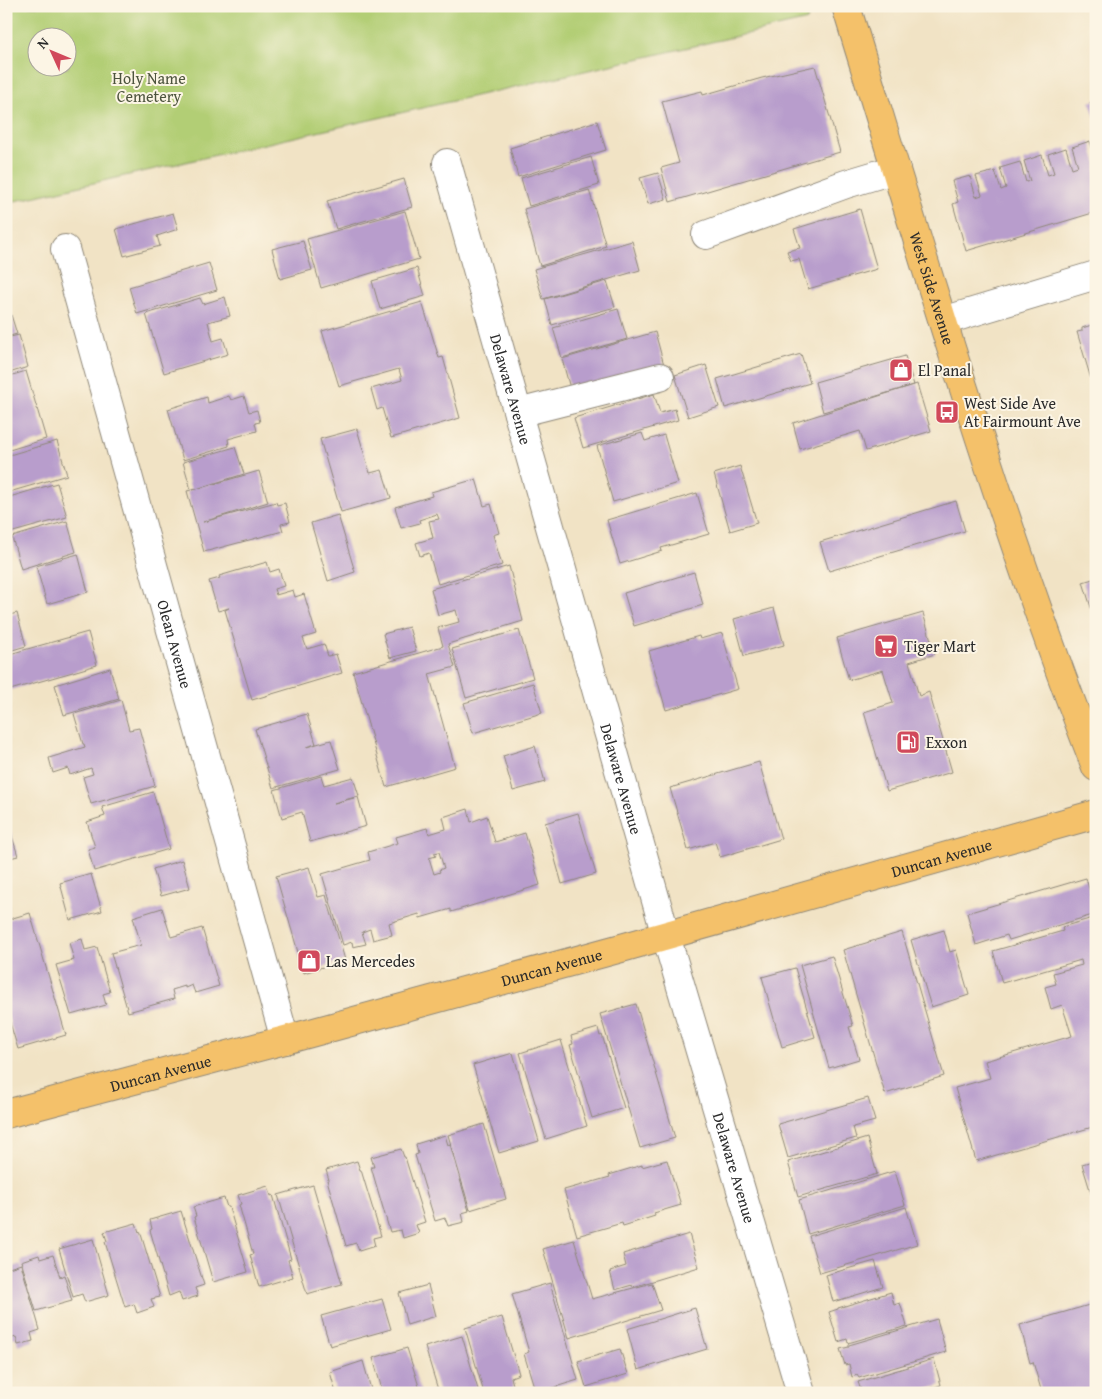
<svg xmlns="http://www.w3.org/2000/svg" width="1102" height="1399" font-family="'Gentium Book Plus',serif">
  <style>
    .green { fill: #b2ce75; stroke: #6e7c50; fill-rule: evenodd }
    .building { fill: #b89dcc; fill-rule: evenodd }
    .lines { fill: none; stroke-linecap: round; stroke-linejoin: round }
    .minor-casing { stroke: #8e8778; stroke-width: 30 }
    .major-casing { stroke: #8e8778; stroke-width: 30 }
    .minor { stroke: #fff; stroke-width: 28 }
    .major { stroke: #f4c16b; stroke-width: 28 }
    .labels { text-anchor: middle; stroke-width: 4; stroke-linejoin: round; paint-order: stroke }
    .park-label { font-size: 16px; fill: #4d543e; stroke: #fcf5e5 }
    .street-label { font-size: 16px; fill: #2b2b2b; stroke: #fcf5e5 }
    .poi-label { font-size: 16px; fill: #2b2b2b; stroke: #fcf5e5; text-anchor: start }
  </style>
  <rect width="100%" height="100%" fill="#fcf5e5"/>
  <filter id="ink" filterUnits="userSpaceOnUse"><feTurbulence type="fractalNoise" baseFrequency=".02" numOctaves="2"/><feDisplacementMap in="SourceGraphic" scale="10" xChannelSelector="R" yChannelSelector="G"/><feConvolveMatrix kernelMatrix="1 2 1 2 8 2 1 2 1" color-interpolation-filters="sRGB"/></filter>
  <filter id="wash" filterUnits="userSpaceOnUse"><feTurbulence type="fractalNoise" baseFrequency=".0096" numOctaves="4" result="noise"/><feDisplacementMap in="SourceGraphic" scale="20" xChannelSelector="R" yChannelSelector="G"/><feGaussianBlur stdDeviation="1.12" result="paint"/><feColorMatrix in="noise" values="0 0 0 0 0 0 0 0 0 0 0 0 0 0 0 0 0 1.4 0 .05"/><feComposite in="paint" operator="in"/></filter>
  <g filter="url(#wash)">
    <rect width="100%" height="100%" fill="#f1e3c5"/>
    <!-- green -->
    <path class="green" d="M6,6H803L808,20L6,203ZM38,38H68V68H38Z"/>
    <g id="blocks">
      <!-- building -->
      <g class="building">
        <polygon points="815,66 840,152 670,202 661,168 679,163 662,101 702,91 703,95 762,78"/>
        <polygon points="1096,100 1096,117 1095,117 1090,102"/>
        <polygon points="597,121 606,150 518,177 510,148"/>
        <polygon points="1090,141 1096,161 1096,212 966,251 953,204 958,202 952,181 970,176 976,197 982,195 976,176 995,171 1001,190 1006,188 1000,168 1020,162 1026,182 1030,181 1024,161 1042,155 1048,175 1054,173 1048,154 1066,148 1072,168 1078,166 1072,147"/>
        <polygon points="591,157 599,185 529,206 521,178"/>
        <polygon points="658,173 666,199 648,204 640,178"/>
        <polygon points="404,179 412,207 336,229 327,201"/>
        <polygon points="589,190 606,246 540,266 524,209"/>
        <polygon points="860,209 877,269 808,289 799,259 791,261 787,251 800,248 794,229"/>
        <polygon points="405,211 419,259 321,288 307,239"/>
        <polygon points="173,213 178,229 157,236 160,246 124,256 116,229"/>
        <polygon points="303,241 312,270 280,279 272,249"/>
        <polygon points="632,241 640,270 543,299 534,269"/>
        <polygon points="209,263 217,290 137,314 129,287"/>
        <polygon points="417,268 425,296 380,309 372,281"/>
        <polygon points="607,281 615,307 552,325 545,299"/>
        <polygon points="225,297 230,316 208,322 213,341 223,338 228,354 164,373 146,314 200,298 203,304"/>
        <polygon points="6,299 17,334 6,337"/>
        <polygon points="422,302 439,358 443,357 460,418 391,438 382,408 377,410 371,389 402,380 399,369 339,386 322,331"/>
        <polygon points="618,309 627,339 562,358 553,328"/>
        <polygon points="1095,324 1096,378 1091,379 1077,332 1082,331 1082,328"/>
        <polygon points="655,332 664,365 571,392 562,359"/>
        <polygon points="19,335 28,367 6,374 6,338"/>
        <polygon points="801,354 810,383 725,408 717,379"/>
        <polygon points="905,356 914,385 823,412 815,382"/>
        <polygon points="706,365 719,407 688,417 675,375"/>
        <polygon points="26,371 46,439 6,451 6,377"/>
        <polygon points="917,384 931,431 866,451 860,431 800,449 793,423"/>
        <polygon points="654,394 660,413 675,409 678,420 583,448 574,418"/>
        <polygon points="229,396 231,400 244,396 249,412 257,410 260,422 255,423 257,431 228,439 229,446 183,460 168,409 207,397 208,403"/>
        <polygon points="357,429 370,473 382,470 391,498 341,512 320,439"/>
        <polygon points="642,433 645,441 664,435 678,483 613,502 597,446"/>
        <polygon points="57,441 67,475 6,493 6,456"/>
        <polygon points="235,447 244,474 193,490 259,471 268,502 203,522 276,502 277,505 285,503 290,522 281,524 283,531 204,552 187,491 191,490 183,462"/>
        <polygon points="740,466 757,523 730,531 714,474"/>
        <polygon points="476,479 484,506 491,504 499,533 493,535 502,565 438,584 429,553 420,556 416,543 433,538 429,521 439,519 437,514 419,520 420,523 401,528 395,507 432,496 431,492"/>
        <polygon points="57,483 67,517 6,534 6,498"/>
        <polygon points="697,493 709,534 661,548 662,551 620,564 607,520"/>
        <polygon points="956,501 965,531 829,571 820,542"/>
        <polygon points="338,515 355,572 328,581 311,523"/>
        <polygon points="67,521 76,552 21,569 12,537"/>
        <polygon points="78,554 88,592 47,604 36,566"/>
        <polygon points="267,562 270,572 279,569 284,586 274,589 276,595 293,590 295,597 304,594 316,634 303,638 307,649 324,644 328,656 336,654 342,673 252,700 225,610 229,608 218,611 209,581 220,578 219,576"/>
        <polygon points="509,566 523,621 448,644 455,667 429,674 455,767 386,787 353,672 443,646 438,628 459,622 456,610 438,615 431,589"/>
        <polygon points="694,572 703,605 634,626 624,593"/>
        <polygon points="1096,578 1096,620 1095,620 1083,582"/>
        <polygon points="774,608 784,645 744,656 734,619"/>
        <polygon points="17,613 26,646 6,652 6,616"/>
        <polygon points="923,613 935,654 909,662 919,696 929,692 952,772 887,791 864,712 893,703 883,670 849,680 837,638"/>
        <polygon points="409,627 416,651 390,658 383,634"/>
        <polygon points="519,630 533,678 466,698 452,649"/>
        <polygon points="88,632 97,665 10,690 6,675 6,655"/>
        <polygon points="722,633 738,689 666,710 649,651 699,636 700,639"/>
        <polygon points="110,668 119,699 64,715 55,685"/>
        <polygon points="533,683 542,713 473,733 464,703"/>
        <polygon points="121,700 129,730 139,728 155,786 91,804 83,777 93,774 91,768 70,775 68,768 53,773 49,758 85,747 84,744 83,744 74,714"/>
        <polygon points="307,714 316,744 306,747 331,740 340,769 273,788 255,729"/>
        <polygon points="535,746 545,782 513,791 503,756"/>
        <polygon points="759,762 781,839 720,857 715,842 688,850 670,788"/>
        <polygon points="321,776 324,785 353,777 359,796 334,803 358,797 366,826 310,842 302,812 282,818 274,790"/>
        <polygon points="153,792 169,849 94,871 88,849 95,847 87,822 105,816 102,807"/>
        <path d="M468,809L471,822L487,816L495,842L525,833L540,885L451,912V909L420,918L419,914L389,923L392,935L373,940L370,929L362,932L366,944L353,947L352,942L343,945L322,874L370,860L368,852L398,843L396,837L427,828L429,834L446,829L443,817ZM439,852L444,868L439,870L440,872L434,874L429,858L436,856L434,853Z"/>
        <polygon points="578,813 596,874 562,884 545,823"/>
        <polygon points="6,816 18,856 6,859"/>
        <polygon points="182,860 190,888 161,896 153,869"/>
        <polygon points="309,867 318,897 326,895 345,960 304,973 276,876"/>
        <polygon points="91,874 102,911 70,920 60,883"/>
        <polygon points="1086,878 1096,914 1009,940 1007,935 976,945 967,913"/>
        <polygon points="162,908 171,937 202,928 219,986 195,993 192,985 185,988 185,986 172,990 174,999 128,1012 111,953 141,945 133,917"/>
        <polygon points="30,913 66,1035 18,1049 6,1010 6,920"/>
        <polygon points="1096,917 1096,1126 976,1161 955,1088 990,1078 985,1061 1072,1036 1062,1005 1051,1009 1045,987 1056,984 1053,973 1082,965 1081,960 1002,983 993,951 1063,931 1062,927"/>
        <polygon points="944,930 950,952 956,950 969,995 931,1007 911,940"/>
        <polygon points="902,932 944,1076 885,1094 843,950"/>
        <polygon points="82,939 85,950 97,947 110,992 103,994 106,1005 71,1015 56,965 74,960 69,943"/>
        <polygon points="832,956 853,1026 849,1027 859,1059 829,1068 800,965"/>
        <polygon points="795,968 815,1037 782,1047 762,977"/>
        <polygon points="636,1004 675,1138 640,1148 600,1014"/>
        <polygon points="598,1028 600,1036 602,1035 624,1108 592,1118 570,1045 573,1044 571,1036"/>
        <polygon points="561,1040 587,1126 546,1139 520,1053"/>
        <polygon points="513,1053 539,1141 499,1153 473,1065"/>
        <polygon points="868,1098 875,1121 853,1127 856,1138 788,1158 778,1124"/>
        <polygon points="484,1124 506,1199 470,1210 448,1135"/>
        <polygon points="445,1135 448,1145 450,1144 469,1211 462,1213 464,1222 448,1226 445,1218 435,1221 415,1155 418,1154 416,1144"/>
        <polygon points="867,1138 877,1174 798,1197 788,1162"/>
        <polygon points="401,1149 404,1157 405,1157 425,1222 416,1225 419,1233 403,1238 401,1230 390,1232 371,1167 374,1167 371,1157"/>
        <polygon points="667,1160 681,1205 654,1213 655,1216 623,1226 622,1223 577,1236 564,1190 610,1177 609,1175 642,1165 642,1167"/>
        <polygon points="1096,1160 1096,1203 1094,1203 1082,1164"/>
        <polygon points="357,1161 360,1170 361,1170 381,1236 373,1238 375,1246 359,1251 356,1243 346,1246 327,1180 329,1180 326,1170"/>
        <polygon points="895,1171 905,1205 808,1234 799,1200"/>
        <polygon points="313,1185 342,1284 307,1294 278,1195"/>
        <polygon points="268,1186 271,1196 273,1195 291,1259 288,1260 293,1277 259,1287 250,1255 253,1254 239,1205 241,1204 238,1195"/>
        <polygon points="224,1198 227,1207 229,1207 248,1272 213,1282 194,1217 196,1216 193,1207"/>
        <polygon points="906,1207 917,1244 820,1273 809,1236"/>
        <polygon points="181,1211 204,1285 195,1288 198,1296 182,1301 179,1292 169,1296 150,1230 152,1229 150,1220"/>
        <polygon points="136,1223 139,1232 140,1231 160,1297 151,1299 154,1307 137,1313 134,1304 125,1307 105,1242 107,1241 104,1232"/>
        <polygon points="689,1234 699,1267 633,1287 632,1285 615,1290 610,1271 626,1266 623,1254"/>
        <polygon points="93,1239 109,1295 85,1302 82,1294 73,1297 59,1249"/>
        <polygon points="574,1240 592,1299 652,1283 661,1310 569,1338 543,1249"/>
        <polygon points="39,1255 40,1259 53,1255 60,1277 64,1275 72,1301 36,1311 21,1261"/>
        <polygon points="875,1261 883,1287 833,1302 826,1275"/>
        <polygon points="21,1264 40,1330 31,1333 33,1341 18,1345 16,1337 6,1340 6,1269"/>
        <polygon points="550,1283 578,1380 536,1393 524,1354 529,1352 512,1294"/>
        <polygon points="428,1285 436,1316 407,1325 399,1293"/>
        <polygon points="891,1292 894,1305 900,1303 907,1326 848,1343 847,1339 838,1342 829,1312 838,1309 838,1308"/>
        <polygon points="382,1299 391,1329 330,1346 321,1316"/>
        <polygon points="1096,1303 1096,1393 1042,1393 1033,1362 1030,1363 1020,1325"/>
        <polygon points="695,1308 707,1349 638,1370 627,1329"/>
        <polygon points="502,1317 519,1374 511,1377 515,1393 484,1393 465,1328"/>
        <polygon points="937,1319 946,1352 859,1378 857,1375 852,1377 849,1364 845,1365 840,1349 849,1347 849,1345"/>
        <polygon points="462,1336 479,1393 439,1393 425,1347"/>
        <polygon points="407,1348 421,1393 383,1393 373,1358"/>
        <polygon points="620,1349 628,1374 586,1387 578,1361"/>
        <polygon points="934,1359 941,1385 915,1393 862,1393 858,1382"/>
        <polygon points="363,1361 372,1393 336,1393 330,1372"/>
      </g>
    </g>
  </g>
  <g filter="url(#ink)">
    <use href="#blocks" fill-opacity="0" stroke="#8e8778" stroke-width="1"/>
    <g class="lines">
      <!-- minor casing -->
      <g class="minor-casing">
        <g id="minor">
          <path id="s1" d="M447,163L666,936L801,1393"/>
          <polyline points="706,235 846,184 896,169"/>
          <path id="s2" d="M65,249L285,1040"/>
          <polyline points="943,321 1096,275"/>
          <polyline points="518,413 660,377"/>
        </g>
      </g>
      <!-- major casing -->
      <g class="major-casing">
        <g id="major">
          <path id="s3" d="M846,6C924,261 999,518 1096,767"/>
          <path id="s4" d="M6,1114L285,1040L625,947L1096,814"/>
        </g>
      </g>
      <!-- minor -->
      <use href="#minor" class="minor"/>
      <!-- major -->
      <use href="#major" class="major"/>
    </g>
  </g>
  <!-- icons -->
  <defs>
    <g id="shop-square" transform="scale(1.25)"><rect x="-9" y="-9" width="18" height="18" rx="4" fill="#d1495b" stroke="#fcf5e5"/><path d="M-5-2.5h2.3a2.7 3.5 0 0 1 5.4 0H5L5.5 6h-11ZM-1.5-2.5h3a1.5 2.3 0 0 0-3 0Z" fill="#fff"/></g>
    <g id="bus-square" transform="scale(1.25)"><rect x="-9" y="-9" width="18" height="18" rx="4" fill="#d1495b" stroke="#fcf5e5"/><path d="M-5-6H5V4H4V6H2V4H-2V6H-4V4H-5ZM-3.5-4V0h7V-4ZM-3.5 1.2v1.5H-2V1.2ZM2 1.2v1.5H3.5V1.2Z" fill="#fff"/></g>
    <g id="supermarket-square" transform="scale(1.25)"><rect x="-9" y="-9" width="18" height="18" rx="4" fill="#d1495b" stroke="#fcf5e5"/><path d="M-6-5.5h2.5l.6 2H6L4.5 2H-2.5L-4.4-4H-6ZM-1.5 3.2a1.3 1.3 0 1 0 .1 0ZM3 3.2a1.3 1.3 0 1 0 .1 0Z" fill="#fff"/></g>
    <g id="fuel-square" transform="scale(1.25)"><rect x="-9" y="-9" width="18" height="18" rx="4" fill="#d1495b" stroke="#fcf5e5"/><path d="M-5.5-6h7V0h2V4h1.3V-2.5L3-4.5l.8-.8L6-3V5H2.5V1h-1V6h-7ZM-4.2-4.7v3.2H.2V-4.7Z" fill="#fff"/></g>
  </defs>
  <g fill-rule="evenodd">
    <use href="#shop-square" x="901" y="370"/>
    <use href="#bus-square" x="947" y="412"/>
    <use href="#supermarket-square" x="886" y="646"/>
    <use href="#fuel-square" x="908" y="742"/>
    <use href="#shop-square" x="309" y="961"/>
  </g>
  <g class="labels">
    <!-- park labels -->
    <g class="park-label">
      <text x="149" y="84">Holy Name<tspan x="149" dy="18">Cemetery</tspan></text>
    </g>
    <!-- street labels -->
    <g class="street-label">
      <text dy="6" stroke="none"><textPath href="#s3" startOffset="295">West Side Avenue</textPath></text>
      <text dy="6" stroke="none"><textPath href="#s1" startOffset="235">Delaware Avenue</textPath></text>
      <text dy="6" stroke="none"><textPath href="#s2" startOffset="410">Olean Avenue</textPath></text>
      <text dy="6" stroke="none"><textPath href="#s1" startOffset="640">Delaware Avenue</textPath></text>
      <text dy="6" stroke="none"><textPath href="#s4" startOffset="970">Duncan Avenue</textPath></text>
      <text dy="6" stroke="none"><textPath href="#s4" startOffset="565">Duncan Avenue</textPath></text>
      <text dy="6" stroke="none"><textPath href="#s4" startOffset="160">Duncan Avenue</textPath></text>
      <text dy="6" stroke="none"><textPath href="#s1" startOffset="1045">Delaware Avenue</textPath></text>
    </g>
    <!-- poi labels -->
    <g class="poi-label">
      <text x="918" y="376">El Panal</text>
      <text x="964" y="409">West Side Ave<tspan x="964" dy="18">At Fairmount Ave</tspan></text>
      <text x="904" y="652">Tiger Mart</text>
      <text x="926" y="748">Exxon</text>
      <text x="326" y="967">Las Mercedes</text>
    </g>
  </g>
  <!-- margin -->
  <rect width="1102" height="1399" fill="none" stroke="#fcf5e5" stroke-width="25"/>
  <!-- north arrow -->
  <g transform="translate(52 52) rotate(314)"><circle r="24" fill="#fcf5e5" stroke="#a8a49b"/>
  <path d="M0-4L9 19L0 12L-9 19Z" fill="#d1495b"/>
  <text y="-8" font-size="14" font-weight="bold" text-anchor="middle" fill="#2b2b2b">N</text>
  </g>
</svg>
